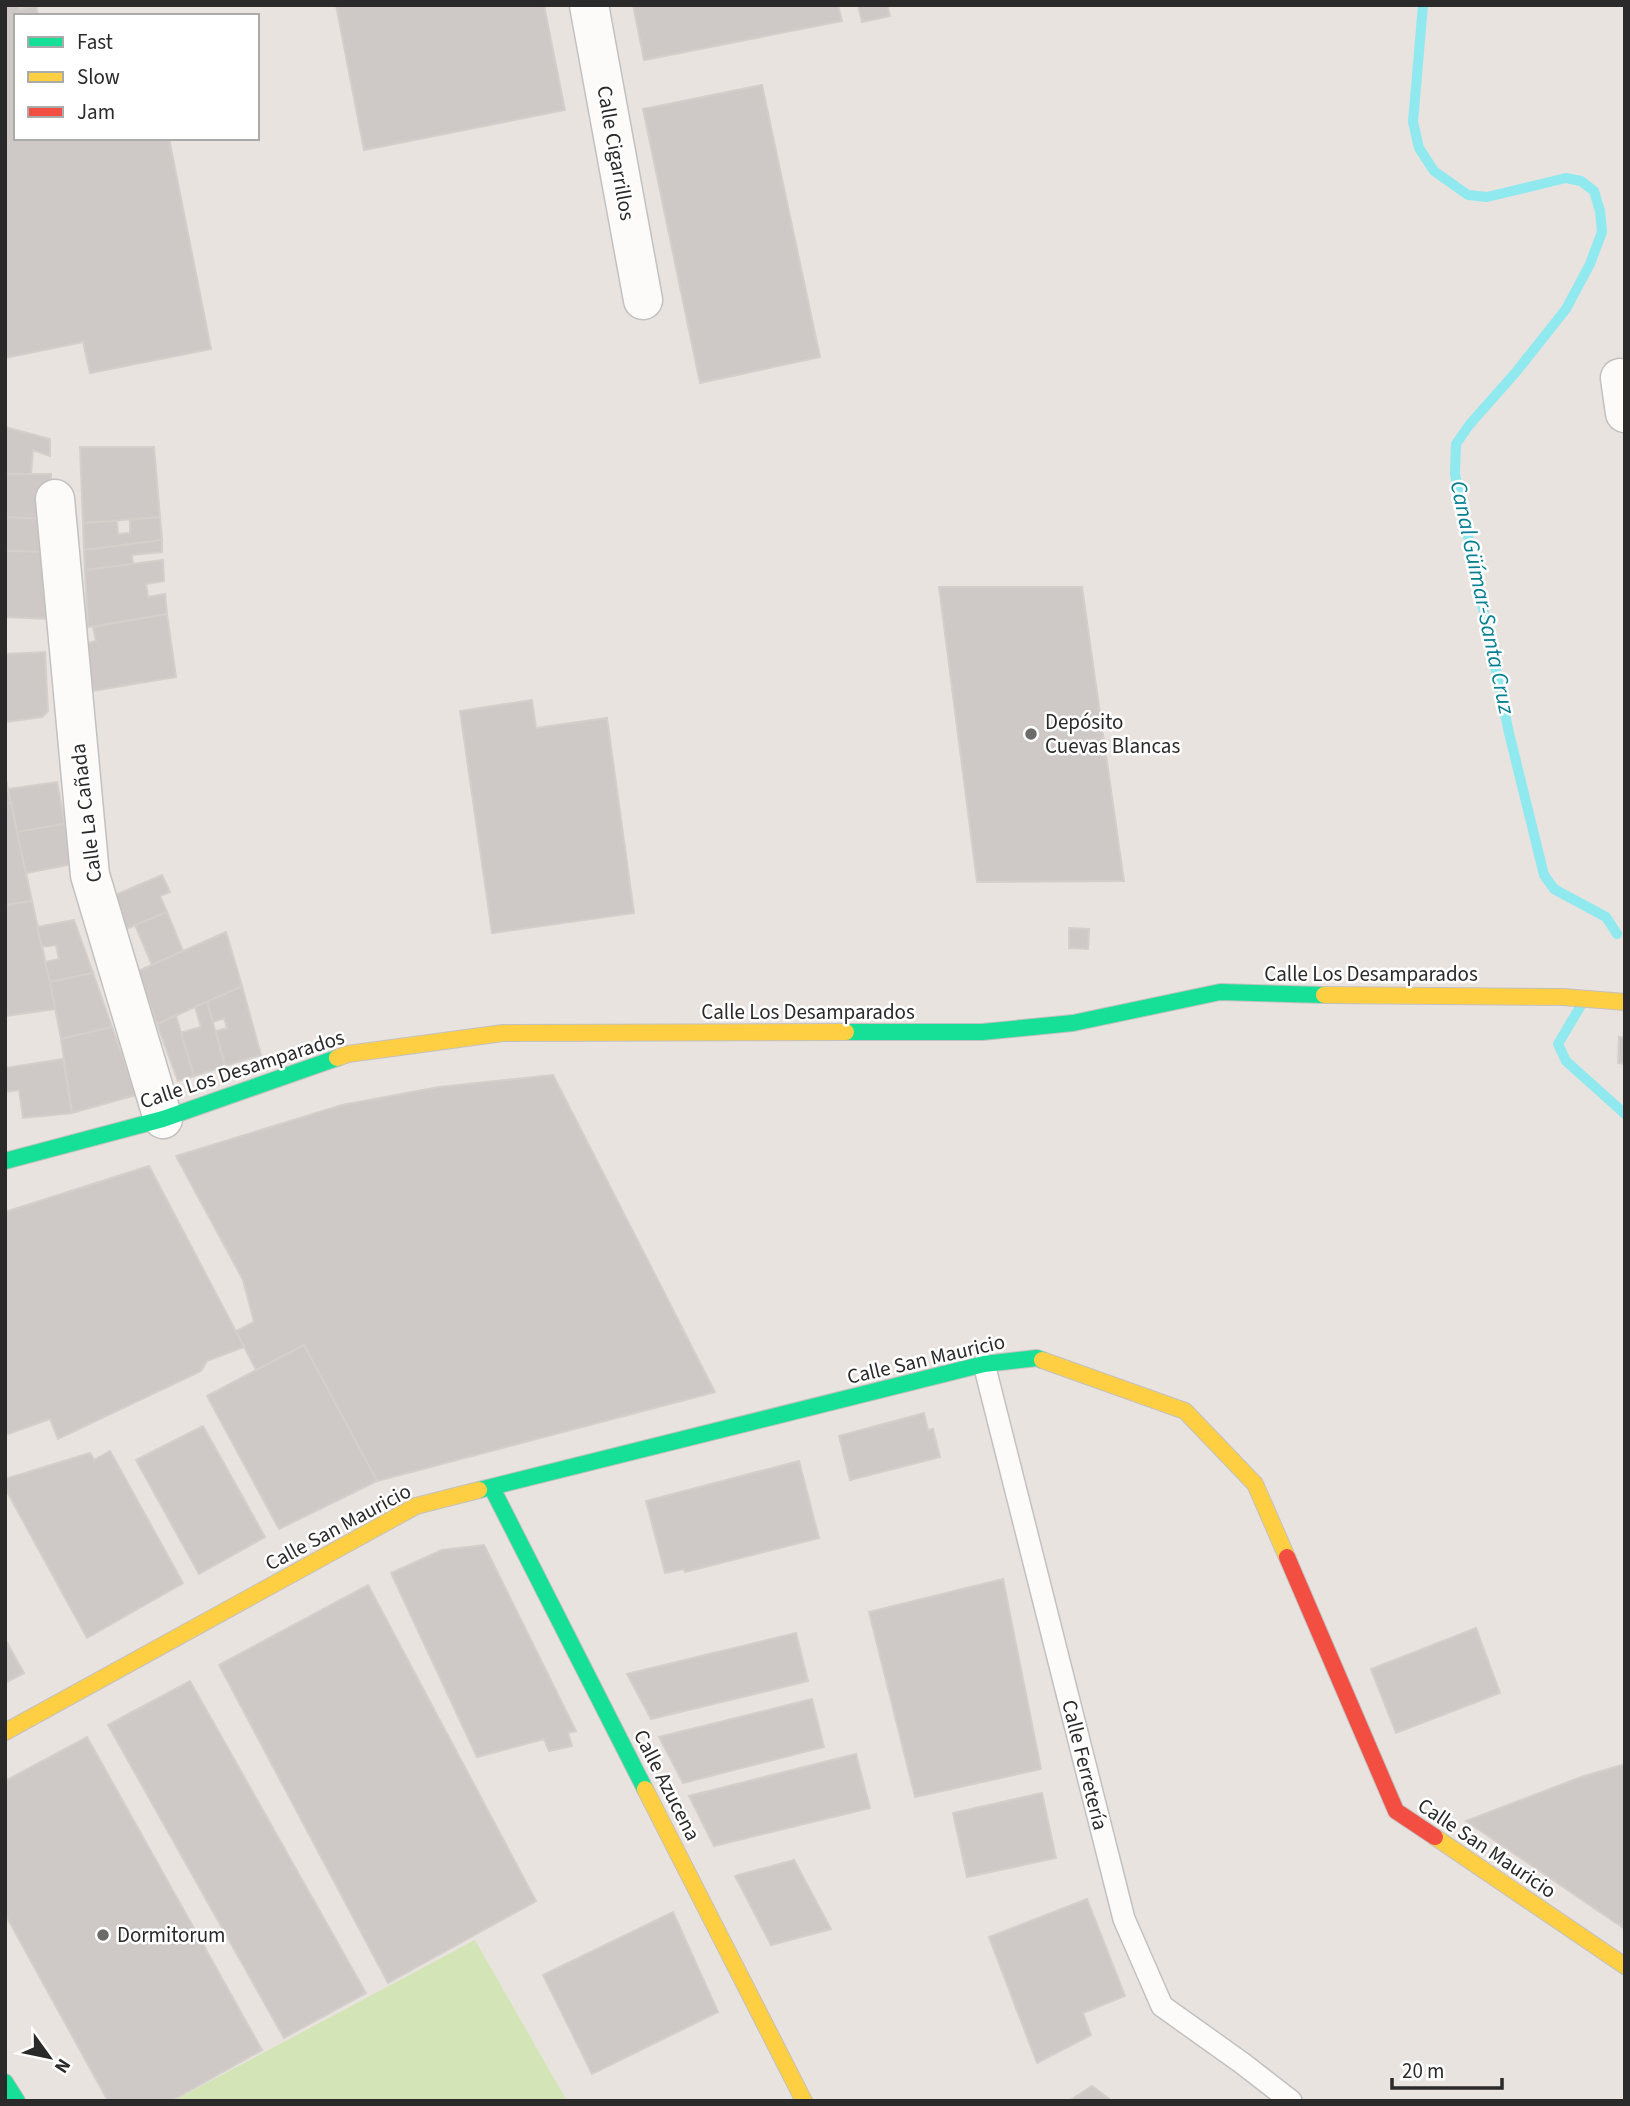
<svg xmlns="http://www.w3.org/2000/svg" width="1630" height="2106" font-family="'Source Sans 3',sans-serif">
  <style>
    .green { fill: #d3e5b6 }
    .lines { fill: none; stroke-linecap: round; stroke-linejoin: round }
    .stream { stroke: #8fe9ee; stroke-width: 10 }
    .building { fill: #cec9c6; stroke: #d4cfcb; stroke-width: 2 }
    .lane-casing { stroke: #c2c1c1; stroke-width: 24 }
    .street-casing { stroke: #c2c1c1; stroke-width: 41 }
    .fast-casing { stroke: #c2c1c1; stroke-width: 18 }
    .slow-casing { stroke: #c2c1c1; stroke-width: 18 }
    .jam-casing { stroke: #c2c1c1; stroke-width: 18 }
    .lane { stroke: #fcfbfa; stroke-width: 21 }
    .street { stroke: #fcfbfa; stroke-width: 38 }
    .fast { stroke: #16e098; stroke-width: 16 }
    .slow { stroke: #ffcf43; stroke-width: 16 }
    .jam { stroke: #f24e42; stroke-width: 16 }
    .poi-dot { fill: #6d6b69; stroke: #fff; stroke-width: 2.5 }
    .labels { text-anchor: middle; stroke-width: 5; stroke-linejoin: round; paint-order: stroke }
    .street-label { font-size: 21px; fill: #2a2a2a; stroke: #fff }
    .poi-label { font-size: 21px; fill: #2a2a2a; stroke: #fff; text-anchor: start }
    .water-label { font-size: 23px; font-style: italic; fill: #078094; stroke: #fff }
  </style>
  <rect width="100%" height="100%" fill="#e9e3df"/>
  <!-- green -->
  <polygon class="green" points="475,1940 567,2101 173,2101"/>
  <g class="lines">
    <!-- stream -->
    <g class="stream">
      <polyline points="1423,5 1413,122 1419,148 1434,171 1468,195 1487,197 1566,178 1581,181 1594,191 1600,211 1602,232 1590,264 1566,309 1516,372 1470,424 1456,444 1455,474 1509,733 1544,875 1554,889 1606,917 1617,934"/>
      <polyline points="1580,1007 1558,1044 1566,1061 1625,1114"/>
    </g>
  </g>
  <!-- building -->
  <g class="building">
    <polygon points="5,5 18,5 19,9 36,6 38,16 16,16 16,138 169,138 211,349 90,373 83,342 5,358"/>
    <polygon points="336,5 544,5 565,110 364,150"/>
    <polygon points="633,5 838,5 842,21 644,60"/>
    <polygon points="858,5 887,5 890,16 862,22"/>
    <polygon points="762,85 820,357 700,383 643,109"/>
    <polygon points="5,427 50,439 50,456 33,450 31,474 5,474"/>
    <polygon points="80,447 154,447 160,517 83,523"/>
    <polygon points="5,474 51,474 50,519 5,517"/>
    <polygon points="5,517 50,519 49,552 5,551"/>
    <polygon points="160,517 162,540 84,550 83,523 117,521 118,534 130,533 130,520"/>
    <polygon points="162,540 162,552 132,555 133,564 85,570 84,550"/>
    <polygon points="5,551 49,552 48,619 5,617"/>
    <polygon points="163,560 164,581 146,584 148,597 165,594 167,614 88,627 85,570"/>
    <polygon points="939,587 1082,587 1124,881 977,882"/>
    <polygon points="167,614 176,677 92,691 84,644 96,641 93,627"/>
    <polygon points="45,652 48,711 42,717 5,722 5,654"/>
    <polygon points="532,700 536,728 607,718 634,913 492,933 460,711"/>
    <polygon points="5,776 11,802 5,804"/>
    <polygon points="57,782 65,824 17,832 8,789"/>
    <polygon points="11,803 32,901 5,905 5,804"/>
    <polygon points="65,824 73,864 26,873 17,832"/>
    <polygon points="162,875 170,892 160,896 167,912 122,931 110,897"/>
    <polygon points="32,901 56,1009 5,1016 5,905"/>
    <polygon points="167,912 183,951 152,965 135,925"/>
    <polygon points="74,920 93,973 50,982 45,962 59,959 56,945 42,947 37,927"/>
    <polygon points="1069,928 1089,929 1088,949 1069,948"/>
    <polygon points="226,932 242,986 157,1024 138,971"/>
    <polygon points="93,973 112,1027 61,1039 50,982"/>
    <polygon points="242,986 261,1055 225,1066 216,1031 227,1028 224,1018 213,1022 207,1002"/>
    <polygon points="207,1002 225,1066 194,1076 180,1033 201,1027 195,1007"/>
    <polygon points="176,1016 194,1076 178,1081 157,1024"/>
    <polygon points="112,1027 136,1095 72,1113 61,1039"/>
    <polygon points="1619,1037 1625,1038 1625,1064 1618,1063"/>
    <polygon points="63,1059 72,1113 23,1118 19,1090 5,1092 5,1068"/>
    <polygon points="553,1075 715,1392 377,1481 304,1345 256,1370 236,1331 254,1322 243,1280 176,1156 342,1105 439,1087"/>
    <polygon points="149,1166 244,1347 207,1361 201,1371 58,1439 50,1419 5,1435 5,1212"/>
    <polygon points="304,1345 377,1481 279,1529 207,1396"/>
    <polygon points="924,1413 928,1430 933,1429 940,1457 850,1480 839,1436"/>
    <polygon points="203,1426 265,1537 199,1574 136,1460"/>
    <polygon points="110,1451 183,1583 87,1638 5,1488 5,1479 90,1453 94,1460"/>
    <polygon points="799,1461 819,1538 685,1572 684,1569 665,1573 646,1501"/>
    <polygon points="484,1545 576,1731 568,1733 572,1746 549,1751 544,1739 477,1757 391,1573 442,1550"/>
    <polygon points="1003,1579 1041,1769 915,1797 869,1612"/>
    <polygon points="368,1585 536,1901 388,1983 219,1665"/>
    <polygon points="1476,1628 1500,1693 1396,1733 1371,1669"/>
    <polygon points="796,1633 808,1681 651,1719 627,1674"/>
    <polygon points="5,1639 24,1673 5,1683"/>
    <polygon points="190,1681 366,1993 284,2038 108,1725"/>
    <polygon points="812,1699 824,1747 683,1783 659,1737"/>
    <polygon points="87,1737 262,2050 171,2101 108,2101 5,1914 5,1781"/>
    <polygon points="856,1754 870,1808 714,1846 689,1796"/>
    <polygon points="1625,1764 1625,1929 1466,1821 1581,1777"/>
    <polygon points="1042,1793 1056,1858 967,1877 953,1813"/>
    <polygon points="794,1860 831,1929 771,1945 735,1876"/>
    <polygon points="1087,1899 1125,1996 1083,2013 1091,2035 1037,2063 989,1937"/>
    <polygon points="673,1912 718,2012 592,2074 543,1975"/>
    <polygon points="1092,2086 1112,2101 1069,2101"/>
  </g>
  <g class="lines">
    <!-- lane casing -->
    <g class="lane-casing">
      <polyline id="lane" points="984,1364 1124,1919 1162,2006 1242,2063 1291,2101"/>
    </g>
    <!-- street casing -->
    <g class="street-casing">
      <g id="street">
        <polyline points="589,5 643,300"/>
        <polyline points="1620,378 1625,413"/>
        <polyline points="55,499 90,875 163,1119"/>
      </g>
    </g>
    <!-- fast casing -->
    <g class="fast-casing">
      <g id="fast">
        <polyline points="846,1032 982,1032 1073,1023 1220,992 1324,995"/>
        <polyline points="5,1161 163,1119 337,1058"/>
        <polyline points="492,1488 645,1789"/>
        <polyline points="479,1490 984,1364 1037,1358 1042,1360"/>
        <polyline points="5,2082 17,2101"/>
      </g>
    </g>
    <!-- slow casing -->
    <g class="slow-casing">
      <g id="slow">
        <polyline points="1324,995 1563,997 1625,1002"/>
        <polyline points="337,1058 348,1054 503,1033 846,1032"/>
        <polyline points="1042,1360 1185,1411 1255,1484 1287,1557"/>
        <polyline points="5,1732 416,1506 479,1490"/>
        <polyline points="645,1789 804,2101"/>
        <polyline points="1435,1837 1625,1966"/>
      </g>
    </g>
    <!-- jam casing -->
    <g class="jam-casing">
      <polyline id="jam" points="1287,1557 1396,1811 1435,1837"/>
    </g>
    <!-- lane -->
    <use href="#lane" class="lane"/>
    <!-- street -->
    <use href="#street" class="street"/>
    <!-- fast -->
    <use href="#fast" class="fast"/>
    <!-- slow -->
    <use href="#slow" class="slow"/>
    <!-- jam -->
    <use href="#jam" class="jam"/>
  </g>
  <!-- markers -->
  <g class="poi-dot">
    <circle cx="1031" cy="734" r="7"/>
    <circle cx="103" cy="1935" r="7"/>
  </g>
  <g class="labels">
    <!-- street labels -->
    <g class="street-label">
      <text transform="translate(616 153) rotate(80)" y="7">Calle Cigarrillos</text>
      <text transform="translate(86 813) rotate(-97)" y="7">Calle La Cañada</text>
      <text x="1371" y="981">Calle Los Desamparados</text>
      <text x="808" y="1019">Calle Los Desamparados</text>
      <text transform="translate(242 1069) rotate(-18)" y="7">Calle Los Desamparados</text>
      <text transform="translate(926 1359) rotate(-13)" y="7">Calle San Mauricio</text>
      <text transform="translate(338 1527) rotate(-28)" y="7">Calle San Mauricio</text>
      <text transform="translate(1085 1765) rotate(76)" y="7">Calle Ferretería</text>
      <text transform="translate(667 1785) rotate(63)" y="7">Calle Azucena</text>
      <text transform="translate(1487 1848) rotate(34)" y="7">Calle San Mauricio</text>
    </g>
    <!-- poi labels -->
    <g class="poi-label">
      <text x="1045" y="729">Depósito<tspan x="1045" dy="24">Cuevas Blancas</tspan></text>
      <text x="117" y="1942">Dormitorum</text>
    </g>
    <!-- water labels -->
    <g class="water-label">
      <text transform="translate(1483 597) rotate(78)" y="8">Canal Güímar-Santa Cruz</text>
    </g>
  </g>
  <!-- border -->
  <rect width="1630" height="2106" fill="none" stroke="#2a2a2a" stroke-width="14"/>
  <!-- legend -->
  <rect x="14" y="14" width="245" height="126" fill="#ffffff" stroke="#aaaaaa" stroke-width="2"/>
  <rect x="28" y="37" width="35" height="10" fill="#16e098" stroke="#aaaaaa" stroke-width="2"/>
  <text x="77" y="49" font-size="21" fill="#2a2a2a">Fast</text>
  <rect x="28" y="72" width="35" height="10" fill="#ffcf43" stroke="#aaaaaa" stroke-width="2"/>
  <text x="77" y="84" font-size="21" fill="#2a2a2a">Slow</text>
  <rect x="28" y="107" width="35" height="10" fill="#f24e42" stroke="#aaaaaa" stroke-width="2"/>
  <text x="77" y="119" font-size="21" fill="#2a2a2a">Jam</text>
  <!-- north arrow -->
  <g transform="translate(49 2057) rotate(123)" stroke="#ffffff" stroke-width="5" paint-order="stroke">
  <path d="M0-5L12 26L0 18L-12 26Z" fill="#2a2a2a"/>
  <text y="-10" font-size="19" font-weight="bold" text-anchor="middle" fill="#2a2a2a">N</text>
  </g>
  <!-- scale -->
  <path d="M1392 2078v10h110v-10" fill="none" stroke="#2a2a2a" stroke-width="3.5"/>
  <text x="1402" y="2078" font-size="21" fill="#2a2a2a" stroke="#ffffff" stroke-width="5" paint-order="stroke">20 m</text>
</svg>
